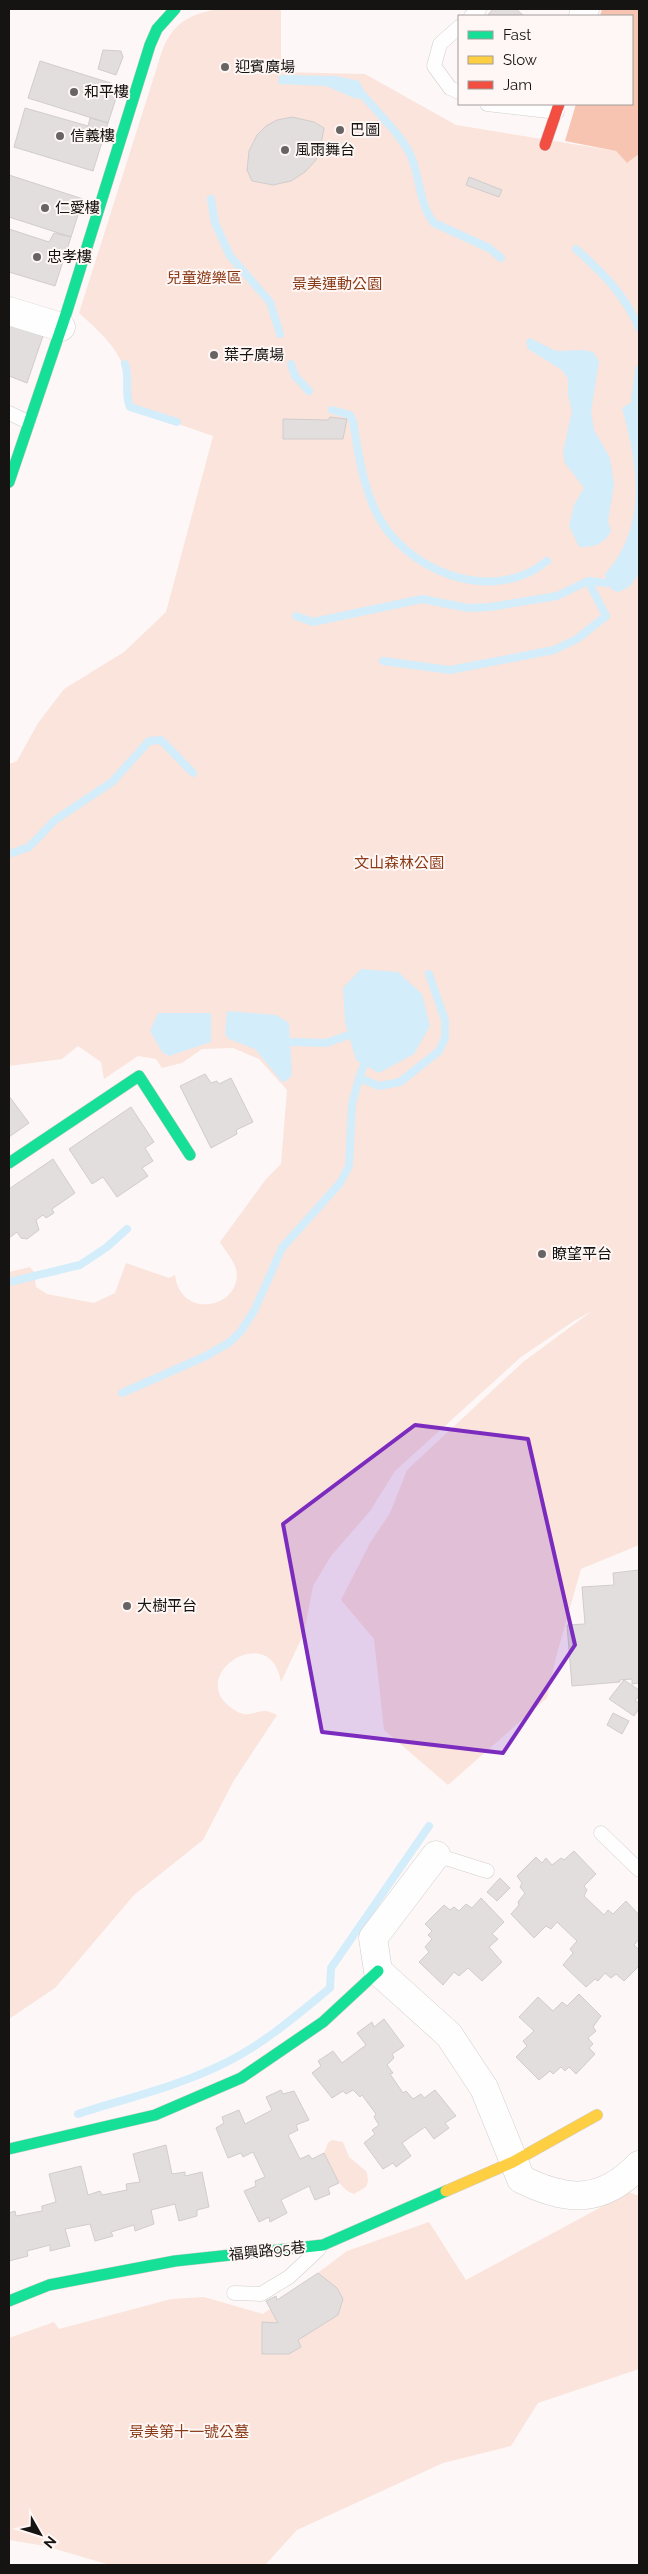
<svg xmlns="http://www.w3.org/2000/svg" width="648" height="2574" font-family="Raleway,'Noto Sans TC',sans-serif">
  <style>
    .green { fill: #fae4dc }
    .forest { fill: #f7c4b1 }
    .water { fill: #d4edfa }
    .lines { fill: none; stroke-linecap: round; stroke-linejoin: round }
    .stream { stroke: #d4edfa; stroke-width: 8 }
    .building { fill: #e2dede; stroke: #d1cdcd }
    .lane-casing { stroke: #d2cecd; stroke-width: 15 }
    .street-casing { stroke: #d2cecd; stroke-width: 29 }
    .fast-casing { stroke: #d2cecd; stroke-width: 12 }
    .slow-casing { stroke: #d2cecd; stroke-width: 12 }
    .jam-casing { stroke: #d2cecd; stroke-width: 12 }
    .lane { stroke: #fffefe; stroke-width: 14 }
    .street { stroke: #fffefe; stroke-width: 28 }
    .fast { stroke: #16e098; stroke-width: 11 }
    .slow { stroke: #ffcf43; stroke-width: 11 }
    .jam { stroke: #f24e42; stroke-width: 11 }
    .marked { fill: #7b2cbf; fill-opacity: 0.2; stroke: #7b2cbf; stroke-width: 4; stroke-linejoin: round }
    .poi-dot { fill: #676463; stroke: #fff7f5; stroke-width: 2 }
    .labels { text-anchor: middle; stroke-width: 4; stroke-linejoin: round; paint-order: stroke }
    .poi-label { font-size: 15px; fill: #161413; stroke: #fff7f5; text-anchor: start }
    .park-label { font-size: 15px; fill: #8a3b18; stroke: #fff7f5 }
    .street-label { font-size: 15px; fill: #161413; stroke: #fff7f5 }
  </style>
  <rect width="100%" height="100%" fill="#fdf8f7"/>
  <!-- green -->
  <g class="green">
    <path d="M217,9H281V72L365,74L456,125L616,151L627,163L639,154V1545L581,1569L556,1657L547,1698L448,1785L384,1730L374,1639L341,1600L370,1543L390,1513L407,1470L523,1362L592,1311L574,1321L521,1357L395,1471L370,1511L331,1556L313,1586L304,1633L281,1682C271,1618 183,1676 233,1709C248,1720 254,1710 266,1711C269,1711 274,1714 277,1715L233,1782L203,1840L134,1895L55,1988L9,2019V1272L30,1267L34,1272L36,1287L47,1294L94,1303L115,1293L126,1263L169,1278L175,1275C181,1322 244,1307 236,1269C233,1259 225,1251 220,1242L266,1179L281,1164L287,1090L259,1059L233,1048L202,1049L182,1063L162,1068L156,1059L138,1056L104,1079L101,1062L78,1046L62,1059L9,1066V764L17,761L38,723L64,689L124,652L166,612L213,436L129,407C125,397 128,387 126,376C121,350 98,330 79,313L163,48C175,21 190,15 217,9Z"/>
    <path d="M332,2140L343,2142L349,2157L367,2172L368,2182L366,2187L354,2194C337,2188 332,2168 324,2153L328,2143Z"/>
    <polygon points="629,2192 639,2196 639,2369 538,2403 511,2446 443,2463 297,2530 265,2565 110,2565 45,2546 9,2540 9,2338 54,2322 59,2329 171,2299 204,2297 263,2314 347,2251 429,2222 466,2280"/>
  </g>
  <!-- forest -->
  <polygon class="forest" points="602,9 639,9 639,154 627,163 616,151 565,141 576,104 632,104 632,16 600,16"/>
  <!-- water -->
  <g class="water">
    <polygon points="279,75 336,76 359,81 366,94 362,99 354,98 326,86 278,84"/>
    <path d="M530,338L556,351L583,350L593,352L599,361L591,412L594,430L610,458L614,485L608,521L611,531C603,545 595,547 579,547L569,526L574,505L584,488L565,463L563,452L572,411L568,395V379L562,370L528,349L526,341Z"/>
    <path d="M635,400L639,402V574L630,586L619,592L612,590L607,583L605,574C648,526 638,466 622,408Z"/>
    <polygon points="361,969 398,972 422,994 430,1026 414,1054 379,1073 356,1060 345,1022 343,988"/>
    <polygon points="227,1011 276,1015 289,1023 292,1075 286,1081 282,1082 255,1049 229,1039 225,1034"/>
    <polygon points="158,1013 211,1013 211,1042 169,1056 162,1052 150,1031"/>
  </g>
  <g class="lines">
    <!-- stream -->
    <g class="stream">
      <path d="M364,96C378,113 401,135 410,154C420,175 419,205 434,223L489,248L501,258"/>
      <polyline points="211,199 215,223 230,256 270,302 280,334"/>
      <path d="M576,249C603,273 625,295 639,328"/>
      <path d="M125,364C130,378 124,395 130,407L177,422"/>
      <polyline points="291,364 295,376 309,391"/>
      <polyline points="635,400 639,369"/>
      <path d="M332,410L350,415L353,421C358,452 362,481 375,510C403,571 492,606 547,561"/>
      <polyline points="296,616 313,622 422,599 468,608 490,607 557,596 588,581 607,583"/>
      <polyline points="383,661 450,670 554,650 577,639 606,616 588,581"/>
      <polyline points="9,854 29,847 55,820 112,782 149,741 161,740 193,773"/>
      <polyline points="290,1042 326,1043 349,1035"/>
      <polyline points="364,1065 359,1078 379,1086 400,1082 439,1051 445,1038 445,1020 429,974"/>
      <polyline points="9,1282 80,1265 107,1247 127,1229"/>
      <polyline points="122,1393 206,1356 230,1342 241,1331 254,1311 282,1248 340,1183 349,1166 352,1104 359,1078"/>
      <path d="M78,2114C127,2098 180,2086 227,2062C265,2043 297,2015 330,1988L331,1968L429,1826"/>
    </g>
  </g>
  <!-- building -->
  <g class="building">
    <polygon points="493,9 516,9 524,16 487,16"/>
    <polygon points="103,50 121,51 123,57 116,75 98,69"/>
    <polygon points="40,61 120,86 108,123 28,98"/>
    <polygon points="25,108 88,126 90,118 108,123 93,171 14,147"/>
    <polygon points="292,117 314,122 324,128 320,150 316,160 305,172 291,181 273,185 252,181 247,170 249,151 257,135 266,126 277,120"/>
    <polygon points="9,175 83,199 71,237 9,217"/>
    <polygon points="469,177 502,190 499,197 466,185"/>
    <polygon points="9,229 49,242 54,233 71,237 55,286 9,272"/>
    <polygon points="9,324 43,336 27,383 9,376"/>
    <polygon points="330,417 347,419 343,439 283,439 283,419 328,420"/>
    <polygon points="205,1074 211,1083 217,1081 219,1084 231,1078 253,1122 236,1130 237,1134 211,1148 180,1086"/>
    <polygon points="9,1096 29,1123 9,1137"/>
    <polygon points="131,1107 154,1142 145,1148 153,1161 142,1168 148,1176 117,1197 103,1177 92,1184 69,1149"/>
    <polygon points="53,1159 75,1193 52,1209 54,1213 46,1218 43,1215 36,1220 39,1230 27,1239 21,1238 17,1232 9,1238 9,1189"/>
    <polygon points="639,1570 639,1683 632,1684 632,1679 619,1680 620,1682 572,1686 567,1625 585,1624 582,1587 614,1585 613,1573"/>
    <polygon points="624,1680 639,1690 639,1695 635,1701 639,1703 639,1709 634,1716 609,1699"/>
    <polygon points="613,1713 629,1721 622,1734 607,1725"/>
    <polygon points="574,1851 596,1874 584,1886 587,1890 584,1896 604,1915 608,1910 613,1914 626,1901 639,1915 639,1939 634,1945 639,1950 639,1966 624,1981 616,1974 611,1978 605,1973 598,1981 595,1979 586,1987 563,1965 573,1953 570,1949 577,1941 557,1922 551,1929 546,1926 534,1938 511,1914 519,1905 518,1902 525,1893 520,1887 522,1883 517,1876 536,1857 542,1863 546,1858 552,1865 561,1858 564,1860"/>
    <polygon points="500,1878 510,1888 497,1901 487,1892"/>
    <polygon points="481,1898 504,1922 492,1934 498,1939 489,1947 502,1962 482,1981 468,1968 459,1976 454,1972 443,1985 419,1962 429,1952 425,1947 432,1939 428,1935 432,1931 425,1924 444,1905 450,1910 454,1907 459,1911 466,1904 472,1908"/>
    <polygon points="579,1994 601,2016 593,2027 596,2031 588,2038 593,2044 589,2048 595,2054 576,2074 569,2067 565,2071 561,2067 553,2074 550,2071 539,2080 516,2057 527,2046 523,2041 534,2031 519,2017 538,1997 553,2011 562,2002 567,2006"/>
    <polygon points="384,2019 404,2046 392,2054 394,2058 387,2065 393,2073 390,2074 403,2093 406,2091 413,2099 421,2094 424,2098 435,2090 456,2116 445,2123 449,2128 434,2139 425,2127 402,2143 411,2156 396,2167 393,2163 383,2169 364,2143 375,2134 372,2130 379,2125 374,2117 376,2114 362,2095 360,2097 353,2090 346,2094 343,2091 332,2098 312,2073 321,2066 318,2061 333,2051 342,2063 366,2045 357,2033 372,2022 374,2027"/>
    <polygon points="281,2090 283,2094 294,2091 309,2120 296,2125 298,2130 288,2135 300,2159 309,2155 312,2159 324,2153 339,2183 328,2188 330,2194 315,2200 309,2186 281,2200 287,2213 270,2222 269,2217 259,2222 244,2191 256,2186 255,2181 265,2177 253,2152 243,2157 241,2153 228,2158 216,2128 224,2123 222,2117 239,2110 245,2124 272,2110 266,2097"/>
    <polygon points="166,2145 172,2174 185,2172 185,2176 202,2172 209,2207 197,2210 197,2216 179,2221 175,2204 151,2210 154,2224 135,2231 134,2225 111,2232 113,2236 95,2241 90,2224 65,2229 70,2246 50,2251 50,2245 27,2251 28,2256 9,2261 9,2213 15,2211 16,2216 42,2211 42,2206 56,2202 49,2174 81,2166 88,2195 100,2191 102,2195 127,2190 126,2184 140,2182 133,2154"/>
    <polygon points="318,2273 337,2288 343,2299 338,2315 298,2340 301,2347 289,2354 262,2354 262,2322 278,2323 266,2301 276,2296 277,2300"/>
  </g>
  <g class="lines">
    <!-- lane casing -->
    <g class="lane-casing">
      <g id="lane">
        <polyline points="471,16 479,10"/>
        <polyline points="459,27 440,44 434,66 450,88 459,92"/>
        <polyline points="487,104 557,112"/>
        <polyline points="9,413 28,422"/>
        <polyline points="601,1833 639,1870"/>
        <polyline points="436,1855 487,1871"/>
        <polyline points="234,2293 261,2294 289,2277 319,2249"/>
      </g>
    </g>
    <!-- street casing -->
    <g class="street-casing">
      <g id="street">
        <polyline points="583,16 585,9"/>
        <polyline points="9,311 61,327"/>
        <path d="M436,1855L373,1938L378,1971L449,2035L484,2088L521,2179C567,2202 602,2204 639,2165"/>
      </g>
    </g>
    <!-- fast casing -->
    <g class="fast-casing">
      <g id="fast">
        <polyline points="9,482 67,311 150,45 157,29 175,9"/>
        <polyline points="9,1163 139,1076 190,1155"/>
        <polyline points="9,2149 155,2115 241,2078 323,2022 378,1971"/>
        <polyline points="9,2301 49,2285 175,2261 323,2245 446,2191"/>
      </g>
    </g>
    <!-- slow casing -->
    <g class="slow-casing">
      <polyline id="slow" points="446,2191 513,2162 597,2115"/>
    </g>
    <!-- jam casing -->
    <g class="jam-casing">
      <polyline id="jam" points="545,145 559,104"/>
    </g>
    <!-- lane -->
    <use href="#lane" class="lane"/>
    <!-- street -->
    <use href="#street" class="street"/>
    <!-- fast -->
    <use href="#fast" class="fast"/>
    <!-- slow -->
    <use href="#slow" class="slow"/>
    <!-- jam -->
    <use href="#jam" class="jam"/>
  </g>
  <!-- marked area -->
  <path class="marked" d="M415,1425L528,1439L575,1645L503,1753L322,1732L283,1524Z"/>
  <!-- markers -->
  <g class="poi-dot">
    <circle cx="225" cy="67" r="5"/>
    <circle cx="74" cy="92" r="5"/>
    <circle cx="340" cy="130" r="5"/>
    <circle cx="60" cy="136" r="5"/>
    <circle cx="285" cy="150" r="5"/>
    <circle cx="45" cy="208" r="5"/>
    <circle cx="37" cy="257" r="5"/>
    <circle cx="214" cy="355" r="5"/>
    <circle cx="542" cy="1254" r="5"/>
    <circle cx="127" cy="1606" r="5"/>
  </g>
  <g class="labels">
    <!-- poi labels -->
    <g class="poi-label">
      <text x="235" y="72">迎賓廣場</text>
      <text x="84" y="97">和平樓</text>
      <text x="350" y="135">巴圖</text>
      <text x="70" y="141">信義樓</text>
      <text x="295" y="155">風雨舞台</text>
      <text x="55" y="213">仁愛樓</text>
      <text x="47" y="262">忠孝樓</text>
      <text x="224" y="360">葉子廣場</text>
      <text x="552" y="1259">瞭望平台</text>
      <text x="137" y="1611">大樹平台</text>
    </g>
    <!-- park labels -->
    <g class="park-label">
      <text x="204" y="283">兒童遊樂區</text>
      <text x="337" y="289">景美運動公園</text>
      <text x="399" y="868">文山森林公園</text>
      <text x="189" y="2437">景美第十一號公墓</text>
    </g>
    <!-- street labels -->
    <g class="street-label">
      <text transform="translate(267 2251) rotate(-6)" y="5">福興路95巷</text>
    </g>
  </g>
  <!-- border -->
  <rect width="648" height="2574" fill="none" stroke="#161413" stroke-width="20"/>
  <!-- legend -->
  <rect x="458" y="15" width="175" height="90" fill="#fff7f5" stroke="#a29c9b"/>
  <rect x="468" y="31" width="25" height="8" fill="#16e098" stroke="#a29c9b"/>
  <text x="503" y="40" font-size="15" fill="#161413">Fast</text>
  <rect x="468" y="56" width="25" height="8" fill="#ffcf43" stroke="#a29c9b"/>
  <text x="503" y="65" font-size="15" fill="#161413">Slow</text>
  <rect x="468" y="81" width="25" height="8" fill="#f24e42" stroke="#a29c9b"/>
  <text x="503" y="90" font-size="15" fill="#161413">Jam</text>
  <!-- north arrow -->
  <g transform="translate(40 2534) rotate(129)" stroke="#fff7f5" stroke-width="4" paint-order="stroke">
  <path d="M0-4L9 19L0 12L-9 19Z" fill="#161413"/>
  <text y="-8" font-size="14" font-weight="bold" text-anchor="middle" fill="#161413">N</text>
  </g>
</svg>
